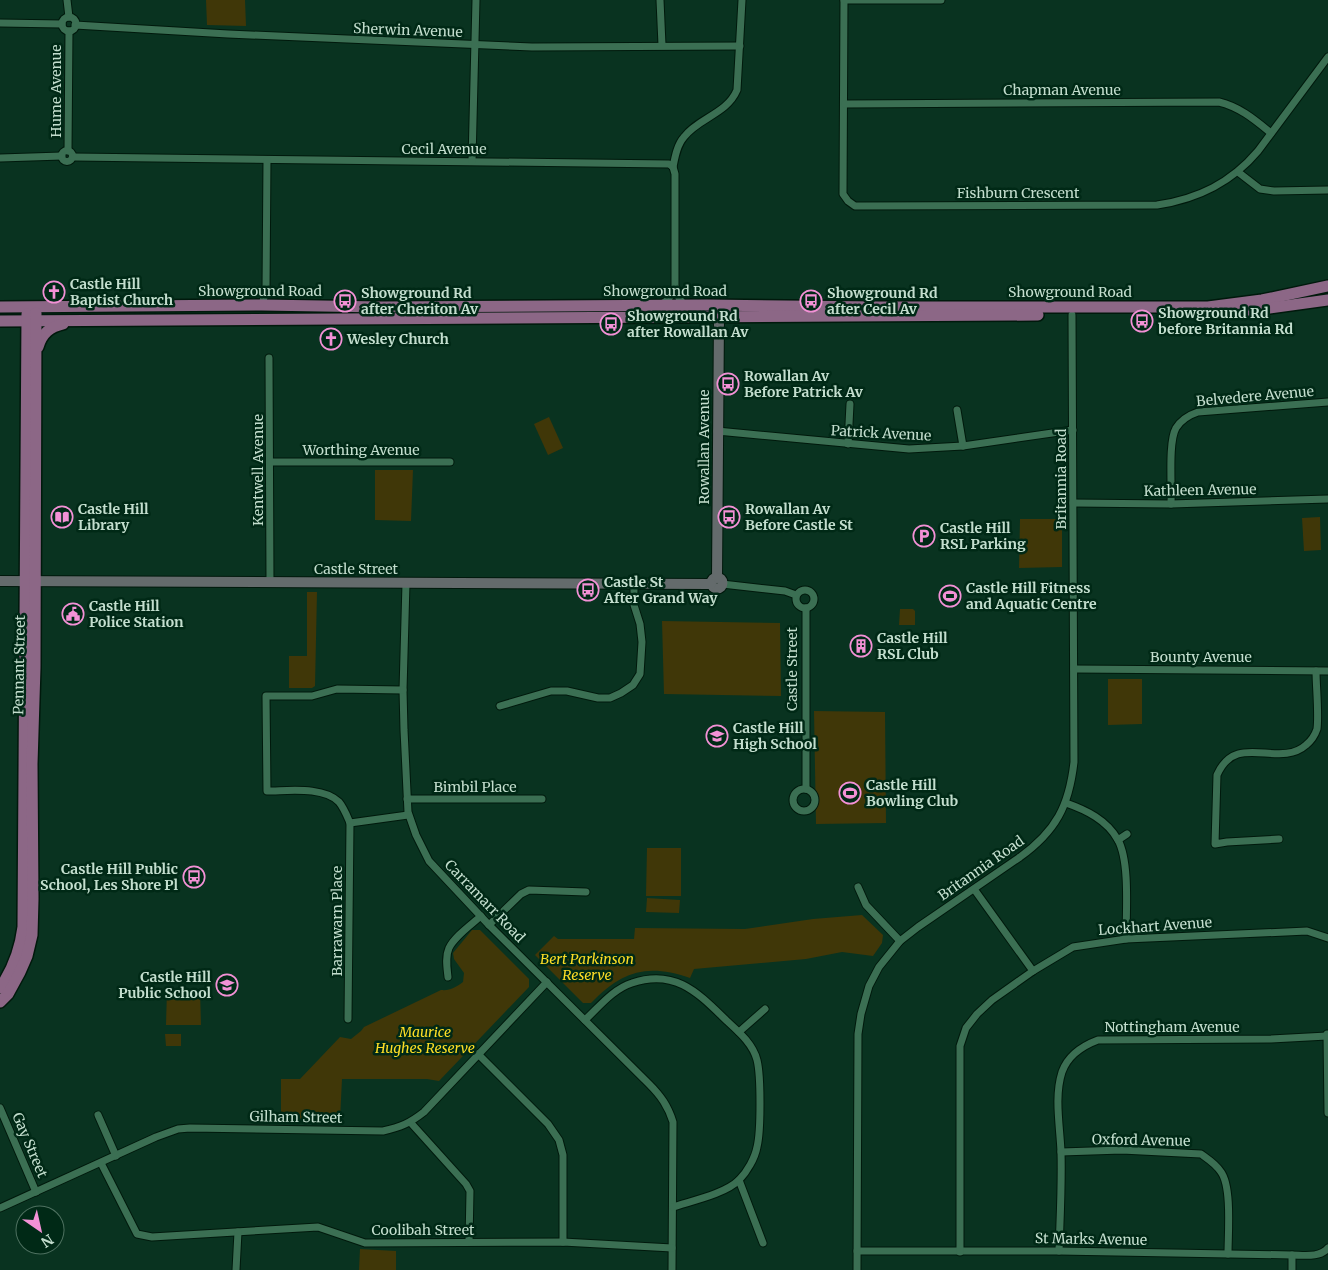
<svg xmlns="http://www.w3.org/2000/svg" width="1328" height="1270" font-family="Merriweather,serif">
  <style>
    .green { fill: #403708 }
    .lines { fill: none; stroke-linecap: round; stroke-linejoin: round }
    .street-casing { stroke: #00190c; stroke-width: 9 }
    .secondary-casing { stroke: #00190c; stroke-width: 12 }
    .primary-casing { stroke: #00190c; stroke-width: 14 }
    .street { stroke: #3b6f53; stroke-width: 7 }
    .secondary { stroke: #646b6c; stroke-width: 10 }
    .primary { stroke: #8c6786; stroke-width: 11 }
    .labels { text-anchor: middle; stroke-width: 5; stroke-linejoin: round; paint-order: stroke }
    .street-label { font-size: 14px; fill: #c3dece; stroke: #002916 }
    .poi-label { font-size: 14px; font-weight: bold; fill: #c3dece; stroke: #002916; text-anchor: start }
    .park-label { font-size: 14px; font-style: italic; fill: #fdde26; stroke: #002916 }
  </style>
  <rect width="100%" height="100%" fill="#093320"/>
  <!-- green -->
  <g class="green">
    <polygon points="206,0 245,0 246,26 207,25"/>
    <polygon points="549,417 563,448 548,455 534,424"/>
    <polygon points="375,470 413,470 411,521 375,520"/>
    <polygon points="1320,517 1321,550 1304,551 1302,518"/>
    <polygon points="1020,519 1062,519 1062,567 1019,568"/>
    <polygon points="307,592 317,592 315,686 312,688 289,688 289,656 307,656"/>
    <polygon points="900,609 913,609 915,611 915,625 899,625"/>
    <polygon points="662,621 780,623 781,696 664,694"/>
    <polygon points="1108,679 1142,679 1142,724 1108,725"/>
    <polygon points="814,711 885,712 886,823 816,824"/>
    <polygon points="647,848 681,848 681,896 646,896"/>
    <polygon points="647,898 680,900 679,913 646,912"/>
    <path d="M862,915L883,935L882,943L873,956L842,952L806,959L694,969L690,978C647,963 622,971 591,1003H583L535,955L554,936L558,939H634L635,928L745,929L813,919Z"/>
    <path d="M472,930H480L529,979V987L439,1081L427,1079H342L340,1120L281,1118V1079H300L340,1037L351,1039L361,1031L364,1027L441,990C450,991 456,987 463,982L464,973L454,959L453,953Z"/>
    <polygon points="167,990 200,990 201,1025 166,1025"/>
    <polygon points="165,1034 181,1034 181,1046 166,1046"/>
    <polygon points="360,1249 396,1251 396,1270 359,1270"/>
  </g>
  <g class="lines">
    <!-- street casing -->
    <g class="street-casing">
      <g id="street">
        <polyline points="67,0 69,17"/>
        <polyline points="660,0 662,45"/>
        <path d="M844,0L843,194L848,201L855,206L1157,205C1198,199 1231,183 1258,151L1328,57"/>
        <polyline points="844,0 941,0"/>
        <circle cx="69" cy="24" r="7"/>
        <polyline points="0,23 62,24"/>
        <polyline points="75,25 228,34 532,47 740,46"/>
        <path d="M845,104L1219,102C1240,107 1255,120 1271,133"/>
        <circle cx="67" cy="156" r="5.5"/>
        <polyline points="68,151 69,31"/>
        <polyline points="73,157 669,164 673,167 675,174 675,287 679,298 685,306"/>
        <polyline points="0,158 62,156"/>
        <polyline points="472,161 476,0"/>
        <path d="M673,167C675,157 677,145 684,137C698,118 727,114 737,90L742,0"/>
        <polyline points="1238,172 1260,189 1274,191 1328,190"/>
        <polyline points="662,304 668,300 675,287"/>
        <polyline points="262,305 266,290 267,160"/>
        <polyline points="269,358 270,581"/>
        <polyline points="957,410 963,446"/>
        <polyline points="717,431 909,449 963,446 1073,430"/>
        <polyline points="848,444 850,404"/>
        <polyline points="271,462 450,462"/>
        <polyline points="1073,503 1171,504 1328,499"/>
        <path d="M1171,504C1172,486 1168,442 1176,428C1181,420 1189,415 1198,412L1328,402"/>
        <path d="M406,583L403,690L404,730L408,812L416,835L429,861L489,925L649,1084C661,1096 668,1106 673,1122L672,1270"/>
        <polyline points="722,584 785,591 796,595"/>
        <circle cx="805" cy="599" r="9"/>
        <polyline points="1074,669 1328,671"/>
        <polyline points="500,706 551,691 567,691 598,698 610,698 621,693 633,685 640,674 642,642 640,624 634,605 634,584"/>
        <polyline points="806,789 806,608"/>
        <circle cx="804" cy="800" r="11"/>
        <polyline points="407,799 542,799"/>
        <path d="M1066,803C1086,810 1107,820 1118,840C1130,862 1126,912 1126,939"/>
        <polyline points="350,823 408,815"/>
        <path d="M1279,839L1227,842L1215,844L1217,775C1221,766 1228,757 1238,754C1259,748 1287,762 1306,745C1311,741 1315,735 1317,729C1319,714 1316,686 1316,671"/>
        <polyline points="1118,840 1127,834"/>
        <polyline points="858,887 866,905 900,941"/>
        <polyline points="974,889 1033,971"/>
        <polyline points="489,925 521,894 529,890 586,892"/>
        <path d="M448,977C447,968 445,957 449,948C455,936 471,925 481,916"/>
        <path d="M348,1019L350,823C347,816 344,808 339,802C323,786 288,791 267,791L266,696H312L337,689L403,690"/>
        <path d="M585,1020C599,1007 613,989 632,983C676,968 699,994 727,1021C739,1032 753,1044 757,1060C761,1076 761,1131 757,1147C755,1158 747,1172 739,1180C725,1194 691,1201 673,1207"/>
        <polyline points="739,1032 765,1009"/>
        <polyline points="1327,1034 1328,1113"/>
        <polyline points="478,1054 548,1124 559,1140 563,1155 563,1242"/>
        <polyline points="0,1108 36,1192"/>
        <polyline points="98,1115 116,1156"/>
        <polyline points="411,1123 466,1184 470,1191 469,1242"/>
        <path d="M1061,1152L1122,1150L1201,1154C1208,1159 1216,1164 1221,1172C1232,1187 1228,1234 1228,1254"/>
        <polyline points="101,1163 137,1234 152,1237 318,1227 365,1243 563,1242 672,1248"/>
        <polyline points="739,1180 763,1243"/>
        <path d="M0,1208L156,1137L178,1129L190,1128L383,1131C401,1127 410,1123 424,1112L547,982"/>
        <path d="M857,1251H1059L1292,1255C1303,1255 1320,1258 1328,1248"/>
        <path d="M1059,1251C1060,1218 1062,1185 1061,1152C1060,1126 1054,1097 1062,1072C1068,1055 1082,1046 1098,1040L1271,1039L1327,1036"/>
        <polyline points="960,1252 960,1046 966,1028 977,1014 992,1000 1033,971 1073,947 1126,939 1307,931 1328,938"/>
        <polyline points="1292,1255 1292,1270"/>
        <polyline points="236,1270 238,1232"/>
        <path d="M857,1270L858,1034L861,1014L869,986L879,967L900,941L918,927L1020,857C1056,831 1069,806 1074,762L1072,315"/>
      </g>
    </g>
    <!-- secondary casing -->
    <g class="secondary-casing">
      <g id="secondary">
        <circle cx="717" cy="583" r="5.5"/>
        <polyline points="717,578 719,316"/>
        <polyline points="0,581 711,584"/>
      </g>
    </g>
    <!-- primary casing -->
    <g class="primary-casing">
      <g id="primary">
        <polyline points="0,307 262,305 381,307 707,305 879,307 1208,307 1262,300 1328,286"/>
        <polyline points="1212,313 1234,313 1328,300"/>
        <polyline points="0,321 1038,315"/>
        <path d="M38,347C42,333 50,327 63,324"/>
        <path d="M0,988C13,969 20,951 23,927L27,314"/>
        <polyline points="0,1002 8,994 20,972 27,956 32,935 33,899 32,764 35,667 36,313"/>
      </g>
    </g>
    <!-- street -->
    <use href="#street" class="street"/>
    <!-- secondary -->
    <use href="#secondary" class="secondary"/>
    <!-- primary -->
    <use href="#primary" class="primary"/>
  </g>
  <!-- icons -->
  <defs>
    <g id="church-ring" transform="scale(1.125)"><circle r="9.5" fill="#002916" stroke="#f391d6" stroke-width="1.5"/><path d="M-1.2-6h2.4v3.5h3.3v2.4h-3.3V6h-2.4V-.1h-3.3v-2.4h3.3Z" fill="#f391d6"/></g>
    <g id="bus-ring" transform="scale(1.125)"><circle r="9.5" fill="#002916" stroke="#f391d6" stroke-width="1.5"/><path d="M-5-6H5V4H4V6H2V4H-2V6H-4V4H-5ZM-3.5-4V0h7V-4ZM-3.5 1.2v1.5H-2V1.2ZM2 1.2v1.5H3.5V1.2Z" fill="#f391d6"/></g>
    <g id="library-ring" transform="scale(1.125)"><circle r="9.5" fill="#002916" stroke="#f391d6" stroke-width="1.5"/><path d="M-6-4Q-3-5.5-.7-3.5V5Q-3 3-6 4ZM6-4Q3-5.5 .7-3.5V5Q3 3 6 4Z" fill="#f391d6"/></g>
    <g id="parking-ring" transform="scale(1.125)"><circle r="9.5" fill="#002916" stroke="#f391d6" stroke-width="1.5"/><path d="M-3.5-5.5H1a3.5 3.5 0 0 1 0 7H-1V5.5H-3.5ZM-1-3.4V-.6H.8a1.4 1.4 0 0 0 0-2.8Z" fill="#f391d6"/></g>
    <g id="stadium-ring" transform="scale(1.125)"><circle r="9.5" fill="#002916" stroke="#f391d6" stroke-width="1.5"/><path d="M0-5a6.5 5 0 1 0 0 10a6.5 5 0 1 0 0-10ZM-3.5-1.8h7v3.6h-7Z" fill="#f391d6"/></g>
    <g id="civic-ring" transform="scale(1.125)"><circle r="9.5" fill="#002916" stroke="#f391d6" stroke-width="1.5"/><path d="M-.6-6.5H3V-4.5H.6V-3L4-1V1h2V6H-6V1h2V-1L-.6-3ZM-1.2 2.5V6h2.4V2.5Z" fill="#f391d6"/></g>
    <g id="building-ring" transform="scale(1.125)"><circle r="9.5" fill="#002916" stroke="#f391d6" stroke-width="1.5"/><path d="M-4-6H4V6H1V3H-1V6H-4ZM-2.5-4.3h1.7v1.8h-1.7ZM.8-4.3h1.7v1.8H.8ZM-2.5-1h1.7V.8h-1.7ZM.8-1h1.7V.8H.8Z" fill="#f391d6"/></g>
    <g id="school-ring" transform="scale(1.125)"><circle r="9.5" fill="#002916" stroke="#f391d6" stroke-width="1.5"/><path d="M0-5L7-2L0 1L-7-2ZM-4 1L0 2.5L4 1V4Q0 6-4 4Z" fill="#f391d6"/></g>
  </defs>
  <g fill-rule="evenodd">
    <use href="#church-ring" x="54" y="292"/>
    <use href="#bus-ring" x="345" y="301"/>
    <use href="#bus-ring" x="811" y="301"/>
    <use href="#bus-ring" x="1142" y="321"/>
    <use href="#bus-ring" x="611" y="324"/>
    <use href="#church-ring" x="331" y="339"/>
    <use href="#bus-ring" x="728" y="384"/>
    <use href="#library-ring" x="62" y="517"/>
    <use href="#bus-ring" x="729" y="517"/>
    <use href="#parking-ring" x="924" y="536"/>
    <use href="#bus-ring" x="588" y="590"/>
    <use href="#stadium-ring" x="950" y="596"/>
    <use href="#civic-ring" x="73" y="614"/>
    <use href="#building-ring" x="861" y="646"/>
    <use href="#school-ring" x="717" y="736"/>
    <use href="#stadium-ring" x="850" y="793"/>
    <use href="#bus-ring" x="194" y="877"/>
    <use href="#school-ring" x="227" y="985"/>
  </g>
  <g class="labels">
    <!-- street labels -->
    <g class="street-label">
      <text transform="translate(408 30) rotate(2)" y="5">Sherwin Avenue</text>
      <text x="1062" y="95">Chapman Avenue</text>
      <text transform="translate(56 91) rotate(-90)" y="5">Hume Avenue</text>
      <text x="444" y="154">Cecil Avenue</text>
      <text x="1018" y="198">Fishburn Crescent</text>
      <text x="260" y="296">Showground Road</text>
      <text x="665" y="296">Showground Road</text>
      <text x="1070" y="297">Showground Road</text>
      <text transform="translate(1255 396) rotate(-5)" y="5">Belvedere Avenue</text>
      <text transform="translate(881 433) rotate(3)" y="5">Patrick Avenue</text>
      <text transform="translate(704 447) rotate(-90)" y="5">Rowallan Avenue</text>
      <text x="361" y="455">Worthing Avenue</text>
      <text transform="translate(258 470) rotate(-90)" y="5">Kentwell Avenue</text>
      <text transform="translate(1061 479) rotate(-90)" y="5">Britannia Road</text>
      <text transform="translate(1200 490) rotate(-1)" y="5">Kathleen Avenue</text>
      <text x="356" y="574">Castle Street</text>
      <text x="1201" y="662">Bounty Avenue</text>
      <text transform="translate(19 665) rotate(-89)" y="5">Pennant Street</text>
      <text transform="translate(792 669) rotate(-90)" y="5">Castle Street</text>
      <text x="475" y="792">Bimbil Place</text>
      <text transform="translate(981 868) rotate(-35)" y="5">Britannia Road</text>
      <text transform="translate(485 901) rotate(46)" y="5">Carramarr Road</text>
      <text transform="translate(337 921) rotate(-90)" y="5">Barrawarn Place</text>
      <text transform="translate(1155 926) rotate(-4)" y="5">Lockhart Avenue</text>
      <text x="1172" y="1032">Nottingham Avenue</text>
      <text transform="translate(296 1117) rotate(1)" y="5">Gilham Street</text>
      <text transform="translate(1141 1140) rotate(1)" y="5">Oxford Avenue</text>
      <text transform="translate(30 1145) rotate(67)" y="5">Gay Street</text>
      <text x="423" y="1235">Coolibah Street</text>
      <text transform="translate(1091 1239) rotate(1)" y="5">St Marks Avenue</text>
    </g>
    <!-- poi labels -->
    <g class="poi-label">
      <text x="70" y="289">Castle Hill<tspan x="70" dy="16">Baptist Church</tspan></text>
      <text x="361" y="298">Showground Rd<tspan x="361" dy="16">after Cheriton Av</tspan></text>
      <text x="827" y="298">Showground Rd<tspan x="827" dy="16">after Cecil Av</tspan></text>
      <text x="1158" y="318">Showground Rd<tspan x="1158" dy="16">before Britannia Rd</tspan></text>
      <text x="627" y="321">Showground Rd<tspan x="627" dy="16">after Rowallan Av</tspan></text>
      <text x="347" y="344">Wesley Church</text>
      <text x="744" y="381">Rowallan Av<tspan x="744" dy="16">Before Patrick Av</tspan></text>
      <text x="78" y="514">Castle Hill<tspan x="78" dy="16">Library</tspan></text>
      <text x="745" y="514">Rowallan Av<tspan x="745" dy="16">Before Castle St</tspan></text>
      <text x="940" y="533">Castle Hill<tspan x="940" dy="16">RSL Parking</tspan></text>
      <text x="604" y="587">Castle St<tspan x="604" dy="16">After Grand Way</tspan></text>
      <text x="966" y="593">Castle Hill Fitness<tspan x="966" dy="16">and Aquatic Centre</tspan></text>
      <text x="89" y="611">Castle Hill<tspan x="89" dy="16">Police Station</tspan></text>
      <text x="877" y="643">Castle Hill<tspan x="877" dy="16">RSL Club</tspan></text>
      <text x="733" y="733">Castle Hill<tspan x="733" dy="16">High School</tspan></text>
      <text x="866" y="790">Castle Hill<tspan x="866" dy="16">Bowling Club</tspan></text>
      <text x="178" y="874" text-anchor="end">Castle Hill Public<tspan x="178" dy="16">School, Les Shore Pl</tspan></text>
      <text x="211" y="982" text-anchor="end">Castle Hill<tspan x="211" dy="16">Public School</tspan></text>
    </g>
    <!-- park labels -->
    <g class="park-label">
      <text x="587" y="964">Bert Parkinson<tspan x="587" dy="16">Reserve</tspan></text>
      <text x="425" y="1037">Maurice<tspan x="425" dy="16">Hughes Reserve</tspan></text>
    </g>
  </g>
  <!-- north arrow -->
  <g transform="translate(40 1230) rotate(146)"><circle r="24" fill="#002916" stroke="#4e7160"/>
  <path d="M0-4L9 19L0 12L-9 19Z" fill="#f391d6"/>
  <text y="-8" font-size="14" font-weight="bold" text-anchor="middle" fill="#c3dece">N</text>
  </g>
</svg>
